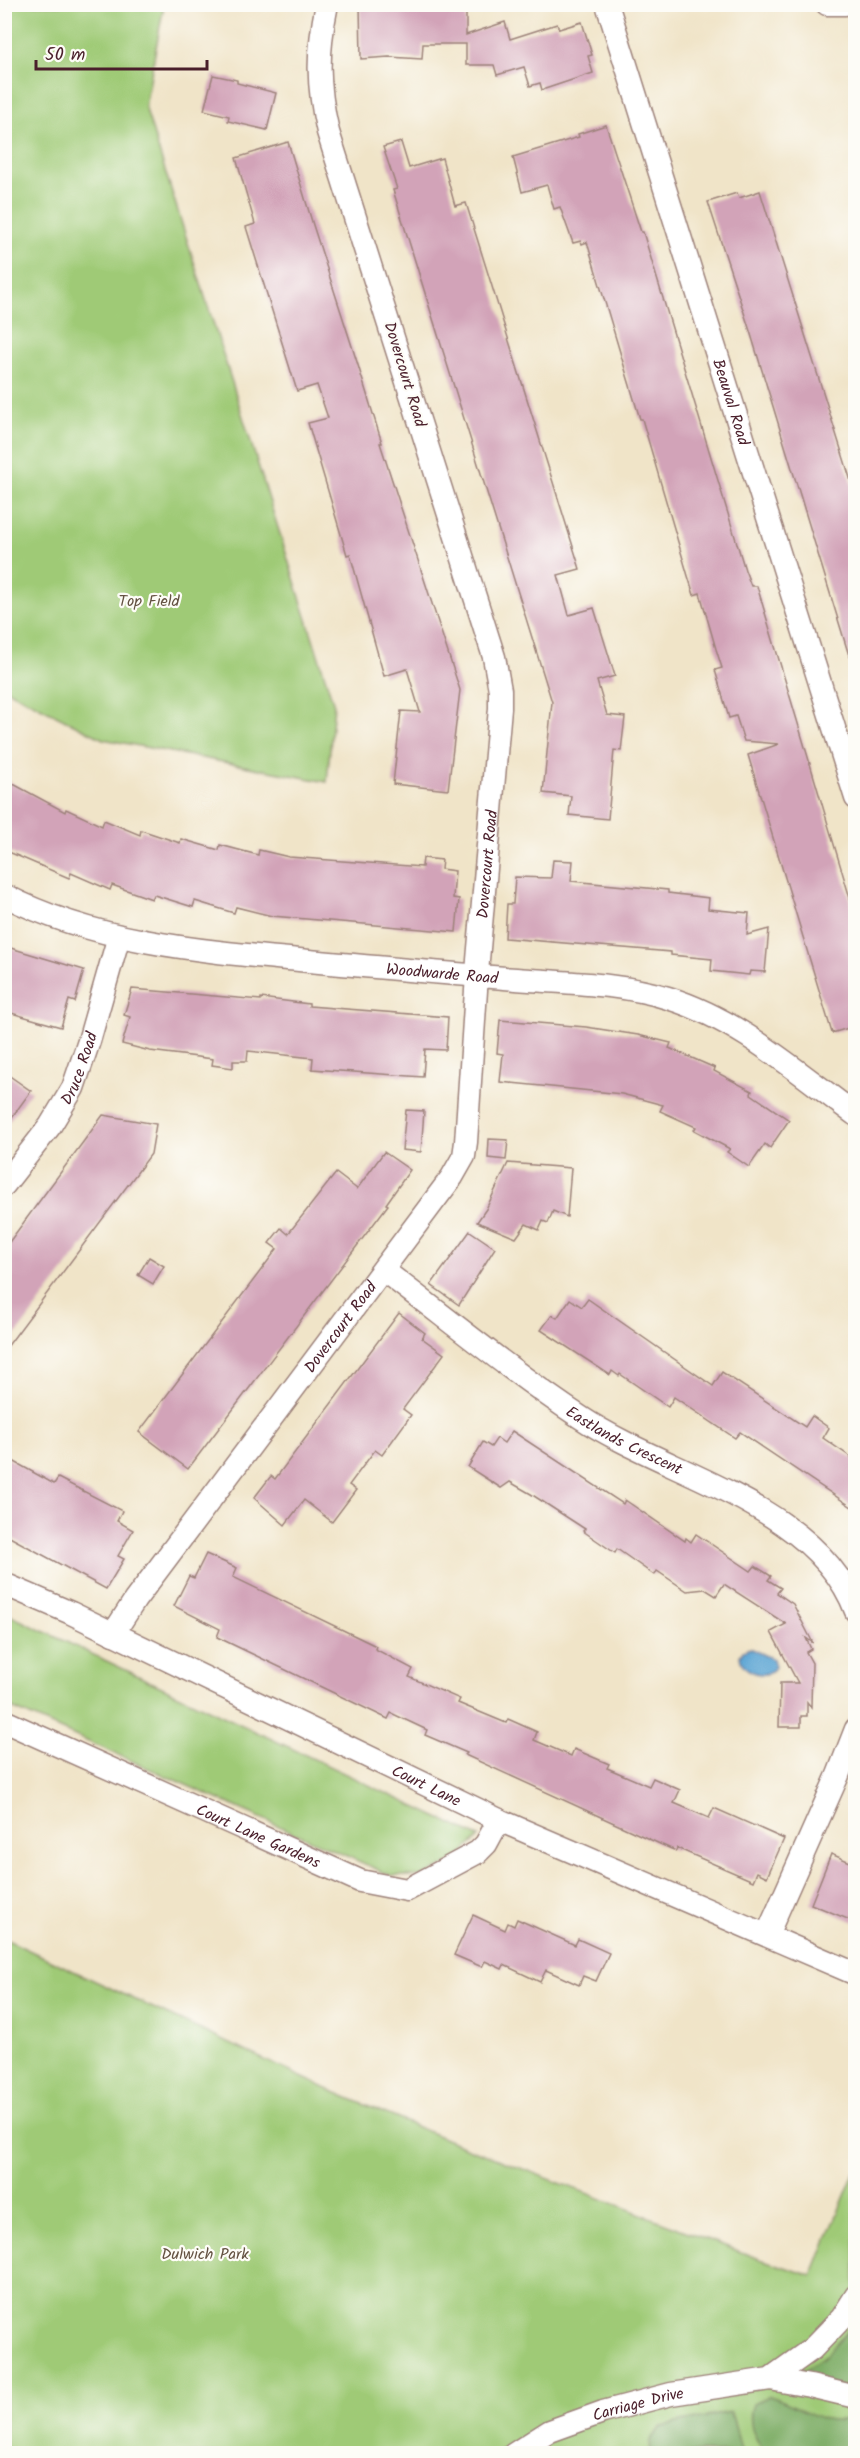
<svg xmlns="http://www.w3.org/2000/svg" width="860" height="2458" font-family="Kalam,sans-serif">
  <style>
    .green { fill: #9fca76; stroke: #747450; stroke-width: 1.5 }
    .forest { fill: #7fae67; stroke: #646649; stroke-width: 1.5 }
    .water { fill: #5da6d4; stroke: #546280; stroke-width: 1.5 }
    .building { fill: #d2a3b8 }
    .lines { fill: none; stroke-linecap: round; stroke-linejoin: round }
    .minor-casing { stroke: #9d827a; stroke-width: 25 }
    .minor { stroke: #fff; stroke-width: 22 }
    .labels { text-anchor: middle; stroke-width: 4.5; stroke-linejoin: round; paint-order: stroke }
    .street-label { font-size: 16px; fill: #4a1f2b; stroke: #fdfcf7 }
    .park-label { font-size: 16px; fill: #645242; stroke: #fdfcf7 }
  </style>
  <rect width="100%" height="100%" fill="#fdfcf7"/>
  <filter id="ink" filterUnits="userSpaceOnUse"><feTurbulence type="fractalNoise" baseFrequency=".0167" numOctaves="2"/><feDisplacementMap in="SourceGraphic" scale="12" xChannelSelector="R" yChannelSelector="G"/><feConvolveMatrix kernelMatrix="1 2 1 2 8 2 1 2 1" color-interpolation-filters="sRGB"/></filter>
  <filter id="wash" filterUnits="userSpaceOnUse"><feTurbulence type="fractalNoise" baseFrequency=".008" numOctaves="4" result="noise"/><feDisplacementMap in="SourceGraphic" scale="24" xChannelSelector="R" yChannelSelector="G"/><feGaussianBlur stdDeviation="1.35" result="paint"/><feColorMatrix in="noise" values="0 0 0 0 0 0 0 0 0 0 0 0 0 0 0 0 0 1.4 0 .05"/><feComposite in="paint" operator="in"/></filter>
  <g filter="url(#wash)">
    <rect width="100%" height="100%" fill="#f0e4c8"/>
    <!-- green -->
    <g class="green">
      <polygon points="4,5 164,5 145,107 334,705 327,782 103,739 5,689"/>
      <polygon points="5,1613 479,1837 456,1860 423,1876 392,1876 5,1705"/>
      <polygon points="5,1939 325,2088 455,2143 754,2257 812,2276 855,2171 855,2453 5,2454"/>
    </g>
    <!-- forest -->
    <g class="forest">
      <polygon points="848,2331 855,2355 855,2390 794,2377 823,2358"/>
      <path d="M769,2396C797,2403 826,2431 855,2416V2453H764C755,2437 746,2423 753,2404Z"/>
      <polygon points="731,2412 742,2453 651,2453 650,2440 662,2426"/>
    </g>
    <!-- water -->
    <path class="water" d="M749,1648L773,1659L775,1667L771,1672C759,1678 741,1670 740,1656L743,1651Z"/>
    <g id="blocks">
      <!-- building -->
      <g class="building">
        <polygon points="360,4 466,4 466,35 505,22 510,39 557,24 559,29 582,22 592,55 588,56 593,73 542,90 540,83 530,86 524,67 497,75 494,65 466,65 466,44 423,44 422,59 389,57 361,59"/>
        <polygon points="213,75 237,80 237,83 276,93 267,130 228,121 229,116 204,110"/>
        <polygon points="606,125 641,232 643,232 745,570 751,586 757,586 855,915 855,1026 832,1033 748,755 779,744 744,741 736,716 729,718 715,670 722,668 716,649 700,593 694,595 688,576 642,419 640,419 587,242 582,244 581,241 573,243 560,207 554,209 547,185 522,192 513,157 579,137 578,134"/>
        <polygon points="288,142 313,225 357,362 382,443 380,443 460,690 448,790 393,784 401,711 420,712 407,669 384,676 350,554 347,555 308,423 328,418 317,385 297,391 246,227 255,224 236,158"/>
        <polygon points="401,142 409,168 442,158 455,206 466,203 580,569 558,575 569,615 594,608 612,666 615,676 597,681 607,715 625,717 621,751 614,750 608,819 569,815 571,796 543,793 552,702 393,190 397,189 383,147"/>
        <polygon points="760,191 855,494 855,661 851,662 750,331 708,202 737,193 739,198"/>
        <polygon points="4,779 65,812 66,809 102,826 104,820 140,835 141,830 180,843 181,839 219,850 220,845 258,855 259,850 289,857 422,867 423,858 442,860 441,869 455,871 453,898 459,899 456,932 272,916 236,907 234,913 195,901 193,907 154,895 152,899 112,885 110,890 71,873 69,878 4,850"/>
        <polygon points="553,860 573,861 571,881 668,890 668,893 709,898 708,909 749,913 747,935 769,929 765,972 750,971 749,975 711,971 712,959 671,955 671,952 505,938 507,904 513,904 515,877 551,878"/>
        <polygon points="4,946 84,970 75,1002 69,1000 61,1027 4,1011"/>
        <polygon points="132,989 261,1000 261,998 309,1004 309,1006 448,1017 446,1050 425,1049 423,1077 312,1069 313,1058 248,1051 247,1061 233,1061 233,1068 212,1065 213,1059 150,1051 122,1044 130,1017 124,1015"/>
        <polygon points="500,1020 586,1027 638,1035 671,1043 669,1048 715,1068 714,1071 752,1091 751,1094 789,1120 770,1148 765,1144 749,1167 727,1152 730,1149 694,1130 696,1127 660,1111 663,1105 622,1094 500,1082 503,1054 497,1053"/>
        <polygon points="4,1072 31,1091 4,1128"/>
        <polygon points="406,1110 424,1111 421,1152 402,1150"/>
        <polygon points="103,1115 156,1124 151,1154 4,1351 4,1249"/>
        <polygon points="489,1139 508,1140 506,1160 488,1158"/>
        <polygon points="384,1152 410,1170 386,1204 388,1205 188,1469 139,1432 277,1249 269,1243 281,1228 288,1234 336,1173 357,1189"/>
        <polygon points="508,1163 571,1168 567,1217 553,1211 548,1223 543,1221 539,1230 526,1224 516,1238 477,1222 486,1209"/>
        <polygon points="470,1231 495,1248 459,1305 431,1285"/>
        <polygon points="149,1257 164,1266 153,1284 138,1275"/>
        <polygon points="570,1299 582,1307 588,1299 713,1386 722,1372 805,1427 812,1416 829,1428 823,1438 855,1460 855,1509 740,1432 735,1438 674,1397 668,1407 620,1374 619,1376 612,1371 610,1375 541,1330 552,1315 557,1318"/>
        <polygon points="399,1313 425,1333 422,1338 444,1354 403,1409 411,1415 382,1455 375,1450 349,1485 356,1490 332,1522 304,1500 285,1525 254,1498 271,1476 275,1479"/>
        <polygon points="512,1431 623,1504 625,1500 685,1541 686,1538 691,1542 696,1534 751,1571 755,1566 771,1576 768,1580 781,1588 777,1593 793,1604 813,1643 806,1638 811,1649 806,1652 812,1663 811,1707 807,1702 807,1716 801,1716 801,1727 779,1727 780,1683 798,1683 771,1632 786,1624 724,1584 716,1596 705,1589 687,1591 657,1571 654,1575 617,1549 615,1553 583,1531 585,1529 531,1494 510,1482 501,1488 468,1467 483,1442 491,1447 497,1438 504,1443"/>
        <polygon points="4,1456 54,1484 58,1478 122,1511 117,1521 133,1530 118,1556 124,1559 106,1589 4,1534"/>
        <polygon points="206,1554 237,1568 233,1577 376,1646 375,1649 413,1669 409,1677 460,1699 458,1703 506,1723 508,1719 537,1732 534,1740 571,1756 574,1749 609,1764 607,1768 649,1786 653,1778 680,1790 674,1803 709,1818 714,1808 784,1839 767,1877 757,1872 753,1881 677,1848 676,1851 660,1844 465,1755 467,1753 425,1735 427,1730 391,1713 388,1719 217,1637 220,1629 174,1606 189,1576 194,1578"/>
        <polygon points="831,1854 855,1864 855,1922 811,1904"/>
        <polygon points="473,1915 505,1930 508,1923 514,1926 517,1919 575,1945 578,1939 609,1953 596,1981 583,1976 579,1985 546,1970 540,1982 504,1965 502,1969 485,1961 482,1967 454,1955"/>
      </g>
    </g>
  </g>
  <g filter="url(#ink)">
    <use href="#blocks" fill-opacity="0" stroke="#9d827a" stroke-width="1.5"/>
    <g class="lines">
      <!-- minor casing -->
      <g class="minor-casing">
        <g id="minor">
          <path id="s1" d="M607,4L856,798"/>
          <polyline points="827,4 845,4"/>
          <path id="s2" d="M4,895C94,942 200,951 299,960C371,967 443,973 516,979C565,983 620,983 668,998C738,1019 797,1072 856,1115"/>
          <path id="s3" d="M4,1185L50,1126L73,1088L89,1041L119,936"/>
          <path id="s4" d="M383,1270C448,1319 512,1372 580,1417C667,1475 816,1504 856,1611"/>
          <path id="s5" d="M4,1584L71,1613L499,1820L856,1974"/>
          <path id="s6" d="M113,1634L135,1600L452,1177L464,1156L466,1142L478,960L500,708V690L494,657L328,132C317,85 317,52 327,4"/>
          <path id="s7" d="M4,1721L360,1881L407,1890L478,1852L486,1844L499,1820"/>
          <polyline points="767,1935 838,1775 856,1729"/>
          <polyline points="770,2379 810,2386 856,2397"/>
          <path id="s8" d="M514,2454L550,2431L603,2412L671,2394L770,2379L812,2349L842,2318L856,2296"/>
        </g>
      </g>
      <!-- minor -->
      <use href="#minor" class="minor"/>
    </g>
  </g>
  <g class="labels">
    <!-- street labels -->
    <g class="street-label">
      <text transform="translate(406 374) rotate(73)" y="6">Dovercourt Road</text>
      <text dy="6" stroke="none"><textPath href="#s1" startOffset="417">Beauval Road</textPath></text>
      <text dy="6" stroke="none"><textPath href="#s6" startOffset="886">Dovercourt Road</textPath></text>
      <text dy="6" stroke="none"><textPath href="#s2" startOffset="448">Woodwarde Road</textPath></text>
      <text dy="6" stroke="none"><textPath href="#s3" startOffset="140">Druce Road</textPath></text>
      <text dy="6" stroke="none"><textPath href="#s6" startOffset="382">Dovercourt Road</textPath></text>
      <text dy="6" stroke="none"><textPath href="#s4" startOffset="296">Eastlands Crescent</textPath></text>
      <text dy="6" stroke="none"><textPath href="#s5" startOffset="468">Court Lane</textPath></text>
      <text dy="6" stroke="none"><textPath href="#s7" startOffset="279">Court Lane Gardens</textPath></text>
      <text dy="6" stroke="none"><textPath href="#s8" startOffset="135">Carriage Drive</textPath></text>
    </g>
    <!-- park labels -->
    <g class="park-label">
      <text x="149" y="606">Top Field</text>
      <text x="205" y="2259">Dulwich Park</text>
    </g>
  </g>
  <!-- margin -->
  <rect width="860" height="2458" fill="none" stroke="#fdfcf7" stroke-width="24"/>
  <!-- scale -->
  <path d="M36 60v9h171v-9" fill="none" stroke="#4a1f2b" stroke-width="3"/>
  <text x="45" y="60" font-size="18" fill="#4a1f2b" stroke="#fdfcf7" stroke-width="4.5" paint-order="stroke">50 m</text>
</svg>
